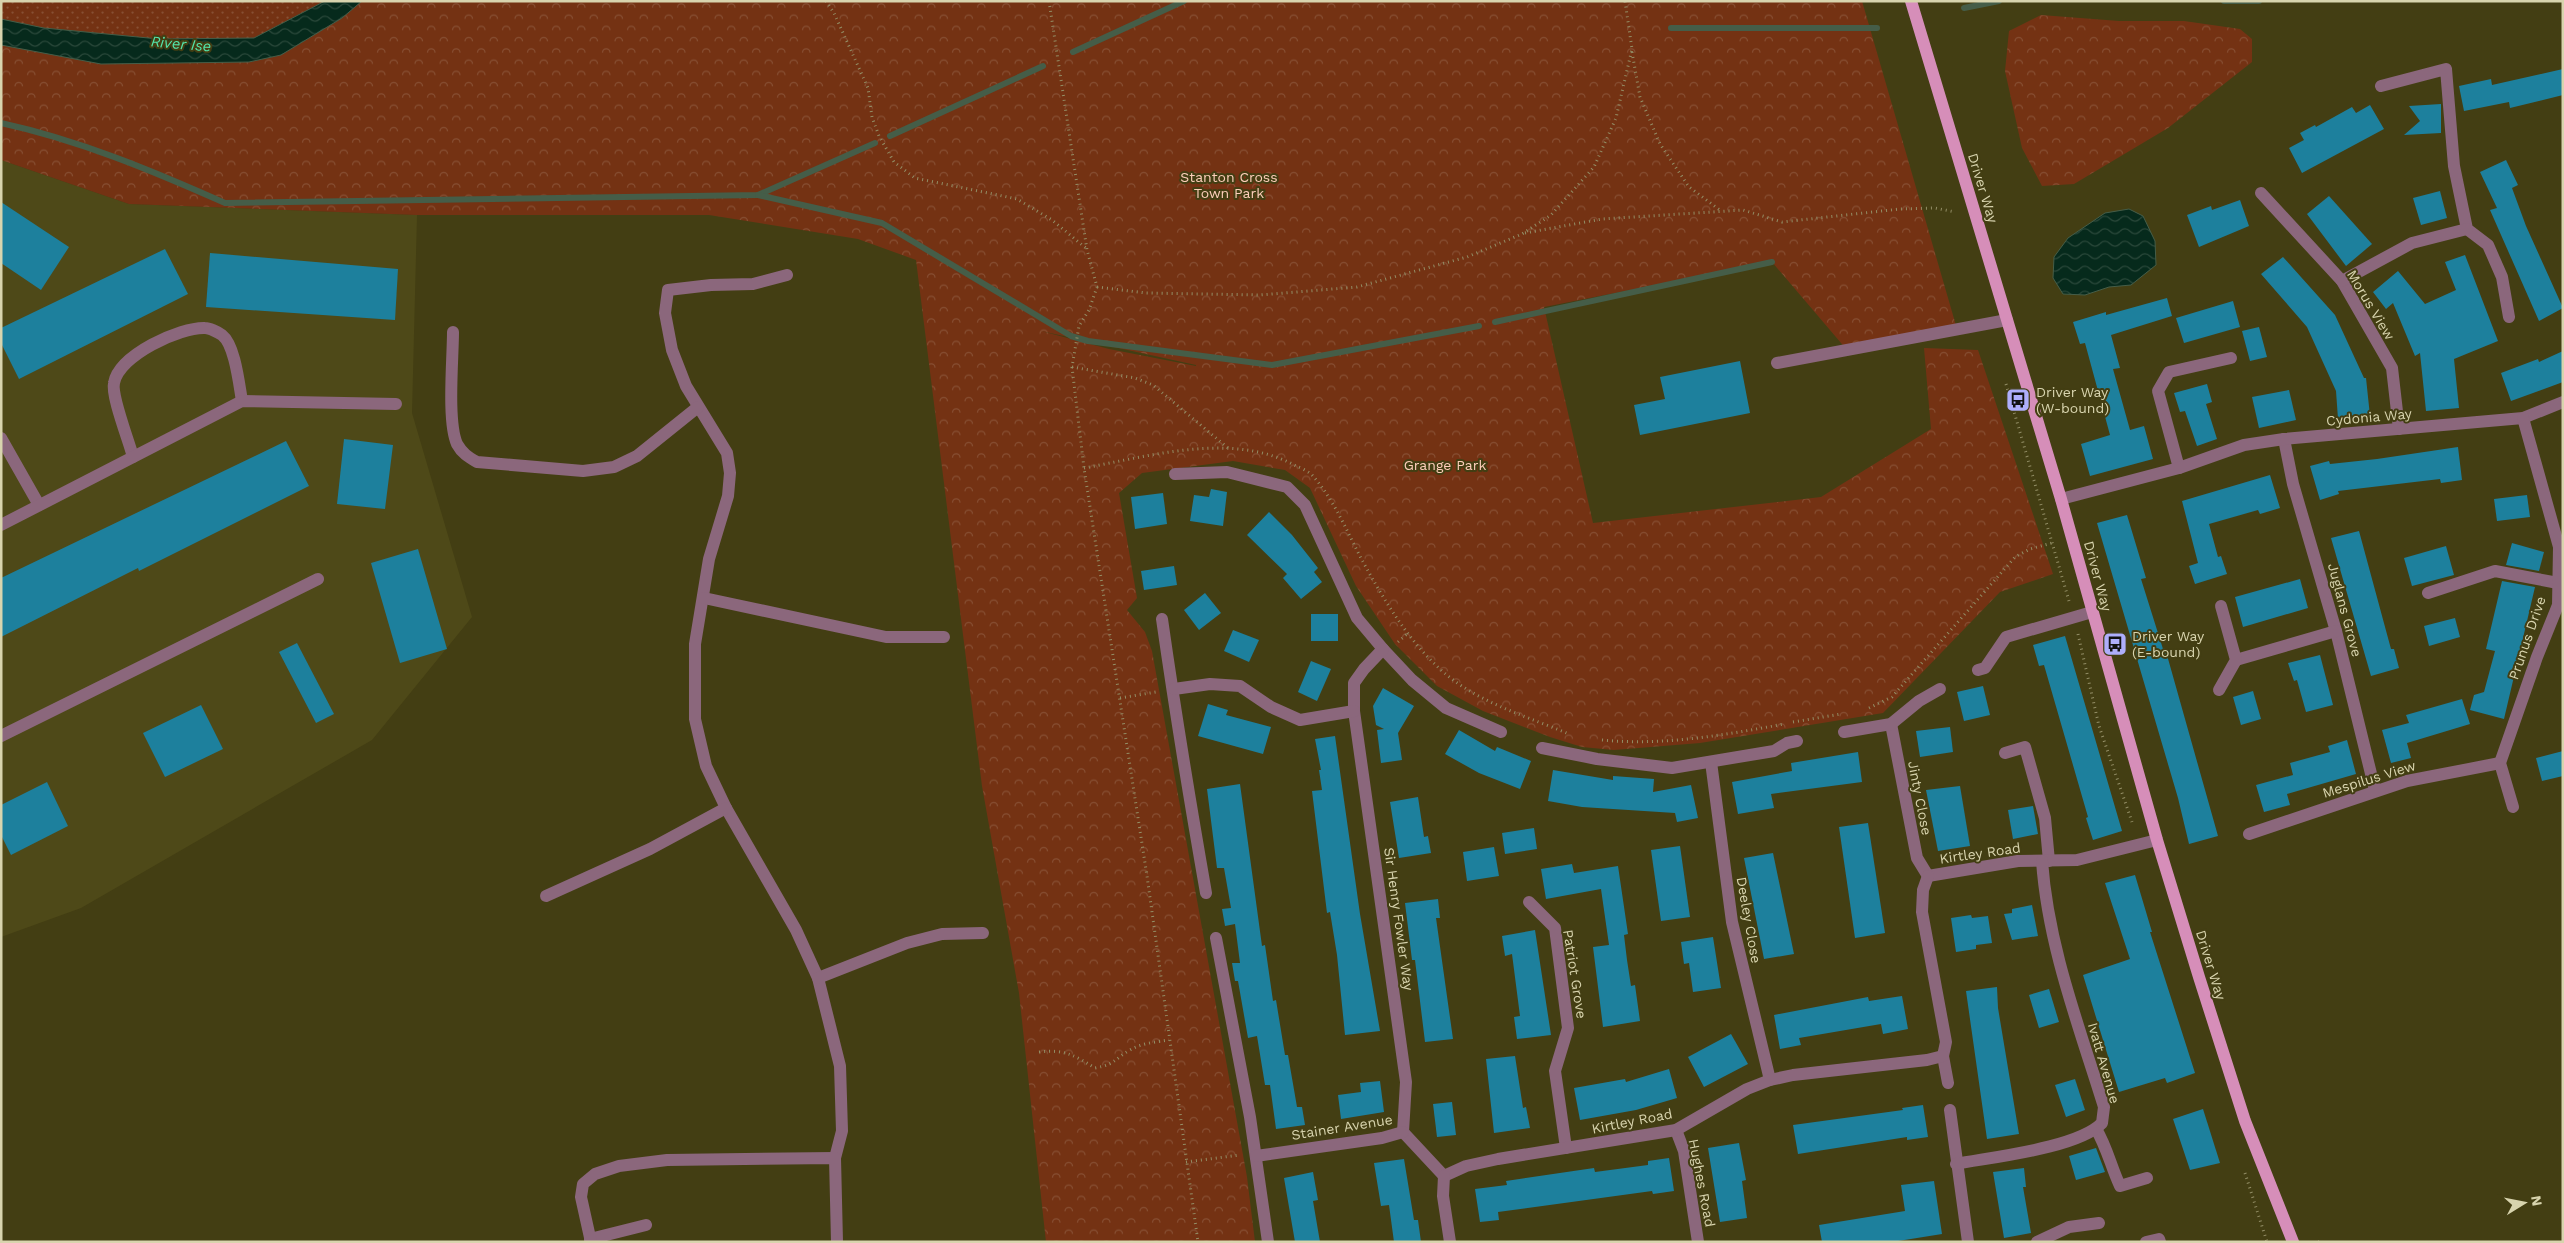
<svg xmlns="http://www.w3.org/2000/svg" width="2564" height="1243" font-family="'Work Sans',sans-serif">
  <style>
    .built { fill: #4e4918 }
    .grass { fill: url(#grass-dots) }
    .forest { fill: url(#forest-crowns); fill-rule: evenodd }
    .water { fill: url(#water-waves); stroke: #455d48 }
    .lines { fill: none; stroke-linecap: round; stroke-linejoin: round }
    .stream { stroke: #455d48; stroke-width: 6 }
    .building { fill: #1d809d }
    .path { stroke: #938e66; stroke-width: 3; stroke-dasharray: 1 4; stroke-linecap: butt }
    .minor { stroke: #8b677c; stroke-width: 12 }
    .major { stroke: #d68eb9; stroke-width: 12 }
    .labels { text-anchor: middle; stroke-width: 4; stroke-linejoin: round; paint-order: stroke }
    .park-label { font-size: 14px; fill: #fdceba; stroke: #433e13 }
    .street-label { font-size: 14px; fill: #d8d4ae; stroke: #433e13 }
    .poi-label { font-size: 14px; fill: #d8d4ae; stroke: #433e13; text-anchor: start }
    .water-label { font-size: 15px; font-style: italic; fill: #53e6ac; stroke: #433e13 }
  </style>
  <defs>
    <pattern id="grass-dots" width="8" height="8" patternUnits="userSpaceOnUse" patternTransform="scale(1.25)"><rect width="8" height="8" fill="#743213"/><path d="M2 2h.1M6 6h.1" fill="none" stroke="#874f33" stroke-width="1.8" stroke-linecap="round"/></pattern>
    <pattern id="forest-crowns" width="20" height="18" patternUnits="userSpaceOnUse" patternTransform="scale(1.25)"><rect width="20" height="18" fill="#743213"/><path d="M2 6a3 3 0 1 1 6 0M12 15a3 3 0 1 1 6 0" fill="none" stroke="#874f33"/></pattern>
    <pattern id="water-waves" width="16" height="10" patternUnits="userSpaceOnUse" patternTransform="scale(1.25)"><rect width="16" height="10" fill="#062a1c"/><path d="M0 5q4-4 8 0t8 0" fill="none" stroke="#2a483a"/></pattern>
  </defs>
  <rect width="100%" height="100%" fill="#433e13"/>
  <!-- built -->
  <polygon class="built" points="1,160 129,204 417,215 412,413 472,617 372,740 81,908 1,937"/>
  <!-- grass -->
  <polygon class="grass" points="1,1 325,1 254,38 159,39 44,28 2,19"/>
  <!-- forest -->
  <g class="forest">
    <path d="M348,1H1862L1957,329L1847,350L1772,262L1544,307L1593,523L1821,497L1931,429L1924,348L1978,350L2053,574L2000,592L1883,713L1700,743L1614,750L1582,747L1550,737L1483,711L1437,686L1395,644L1356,586L1310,488L1285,470L1233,461L1142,473L1119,493L1137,598L1127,610L1145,632L1152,651L1247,1177L1255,1242H1046L1019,993L982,786L916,260L858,239L709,215H417L129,204L1,160V28L259,50ZM1041,331L1196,365V366L1109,349Z"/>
    <polygon points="2041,15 2119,21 2184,21 2240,29 2252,39 2252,62 2168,128 2074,184 2042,186 2022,148 2005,71 2009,31"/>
  </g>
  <!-- water -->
  <g class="water">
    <polygon points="325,1 362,1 342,18 281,55 249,62 101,64 1,45 1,19 44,28 159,39 254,38"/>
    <polygon points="2129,209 2143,216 2155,241 2156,265 2131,285 2109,287 2085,295 2063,294 2053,278 2054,257 2068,238 2105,213"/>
  </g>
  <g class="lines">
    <!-- stream -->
    <g class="stream">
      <polyline points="2224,1 2259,1"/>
      <polyline points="1964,8 1999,1"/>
      <polyline points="1671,28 1877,28"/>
      <polyline points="1073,52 1184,1"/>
      <path d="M1,123C79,140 153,171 225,203L758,195L875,143"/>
      <polyline points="890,136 1043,66"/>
      <polyline points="758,195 882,223 1071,336 1088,341 1272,365 1479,326"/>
      <polyline points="1495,322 1772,262"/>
    </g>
  </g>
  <!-- building -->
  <g class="building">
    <polygon points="2563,69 2563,95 2510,108 2509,102 2464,111 2459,86 2491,79 2492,85"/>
    <polygon points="2441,104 2441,133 2404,135 2420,121 2409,106"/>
    <polygon points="2370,105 2384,129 2302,173 2289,148 2304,140 2300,133 2315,125 2316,127 2352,107 2356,113"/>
    <polygon points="2506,160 2518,185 2512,188 2526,226 2563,308 2539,321 2490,210 2497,208 2480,172"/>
    <polygon points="2440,191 2447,218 2421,225 2413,198"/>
    <polygon points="2329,196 2372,244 2346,266 2307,214"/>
    <polygon points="2240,200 2249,226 2199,247 2187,215 2211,206 2212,210"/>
    <polygon points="1,202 69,247 41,290 1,263"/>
    <polygon points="165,249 188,294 19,379 1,343 1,328"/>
    <polygon points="210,253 398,269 395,320 206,307"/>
    <polygon points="2465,255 2498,341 2454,359 2459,408 2426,411 2420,353 2415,356 2393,303 2386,309 2373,292 2398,271 2425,304 2456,290 2445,262"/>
    <polygon points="2283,257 2335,315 2364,378 2366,378 2370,416 2338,419 2336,391 2307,327 2261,274"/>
    <polygon points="2167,298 2172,316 2111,335 2120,368 2113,369 2130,430 2144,426 2153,459 2090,476 2081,444 2110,435 2085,343 2080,344 2073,322 2106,312 2106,315"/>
    <polygon points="2233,301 2240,327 2184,343 2176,318"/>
    <polygon points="2259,327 2267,357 2250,361 2242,331"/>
    <polygon points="2563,351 2563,382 2511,401 2501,373 2538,359 2539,362"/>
    <polygon points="1740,361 1750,413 1640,435 1634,405 1665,399 1660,377"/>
    <polygon points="2207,384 2212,402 2206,404 2217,439 2197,446 2185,411 2180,412 2174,393"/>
    <polygon points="2289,390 2296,420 2259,428 2252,397"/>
    <polygon points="344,439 393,445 385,509 337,504"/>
    <polygon points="286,441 309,486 139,571 138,568 1,637 1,578"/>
    <polygon points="2458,447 2462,480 2441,483 2440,479 2338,491 2339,494 2320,500 2310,466 2329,461 2330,464 2377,459"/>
    <polygon points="2270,475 2280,508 2260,514 2258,510 2209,524 2218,557 2221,556 2227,574 2195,584 2189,566 2198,563 2182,501"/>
    <polygon points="1211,489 1227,492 1223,526 1190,521 1194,495 1209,497"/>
    <polygon points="1163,493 1167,524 1135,529 1131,497"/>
    <polygon points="2527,495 2530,517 2497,521 2494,499"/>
    <polygon points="1269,512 1292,535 1318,568 1314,572 1322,582 1301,599 1283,578 1287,574 1247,535"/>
    <polygon points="2127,515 2146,578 2141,579 2163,649 2165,648 2218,836 2189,844 2178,798 2097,523"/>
    <polygon points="2359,531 2391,649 2394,649 2399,668 2371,676 2331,538"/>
    <polygon points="2512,543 2544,552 2539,571 2506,565"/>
    <polygon points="2446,546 2454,575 2412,586 2404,558"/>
    <polygon points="418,549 447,649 400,663 371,563"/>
    <polygon points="1174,566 1177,585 1144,590 1141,571"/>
    <polygon points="2300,579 2308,608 2243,627 2235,597"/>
    <polygon points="2502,581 2535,587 2504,719 2470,710 2474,695 2484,692 2495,651 2486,649"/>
    <polygon points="1205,593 1221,613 1199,630 1184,610"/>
    <rect x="1311" y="614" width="27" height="27"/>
    <polygon points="2455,618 2460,637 2429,646 2424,626"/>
    <polygon points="1233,630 1259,640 1249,662 1224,651"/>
    <polygon points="2065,636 2122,831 2093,840 2086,818 2088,817 2044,665 2039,666 2033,645"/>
    <polygon points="297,643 334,714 316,723 279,652"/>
    <polygon points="2320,655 2333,705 2306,712 2297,680 2294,681 2288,663"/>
    <polygon points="1311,661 1331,669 1317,701 1298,692"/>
    <polygon points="1983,686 1990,715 1964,721 1957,692"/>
    <polygon points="1383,688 1414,706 1398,733 1402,760 1381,763 1377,730 1384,729 1376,725 1373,706"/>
    <polygon points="2253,691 2261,719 2241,725 2233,697"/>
    <polygon points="2462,699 2470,724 2407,743 2411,758 2391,763 2382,730 2409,723 2406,715"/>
    <polygon points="1208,704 1228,710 1226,715 1271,727 1263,754 1198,736"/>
    <polygon points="201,705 223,749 165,777 143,733"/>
    <polygon points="1950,727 1953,752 1920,757 1916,731"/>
    <polygon points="1459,730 1495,751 1497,747 1531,761 1520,789 1479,773 1445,754"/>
    <polygon points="1335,736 1360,914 1380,1031 1345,1035 1337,955 1330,912 1327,913 1312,791 1322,790 1319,770 1321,770 1315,739"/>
    <polygon points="2347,740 2356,774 2287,794 2290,805 2264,812 2256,785 2293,775 2290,763 2330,752 2328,746"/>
    <polygon points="2563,751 2563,776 2542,781 2536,758"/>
    <polygon points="1858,752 1862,782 1771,794 1774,808 1738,814 1732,782 1792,771 1791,763"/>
    <polygon points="1553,770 1613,780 1613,776 1654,779 1653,792 1691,785 1698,818 1677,822 1675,813 1582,807 1548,801"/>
    <polygon points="47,782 68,826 11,855 1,835 1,805"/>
    <polygon points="1240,784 1262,946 1265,945 1273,1001 1276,1000 1285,1055 1288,1055 1297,1107 1302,1107 1305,1125 1276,1129 1270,1085 1265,1085 1257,1036 1248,1038 1238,981 1235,981 1232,963 1240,963 1235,924 1225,926 1222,909 1231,908 1224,868 1217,868 1207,789"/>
    <polygon points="1960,786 1970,846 1938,851 1926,790"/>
    <polygon points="1418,797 1424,837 1428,836 1431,853 1399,858 1390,802"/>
    <polygon points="2033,806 2038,834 2013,839 2008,810"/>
    <polygon points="1868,823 1885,933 1855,938 1839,827"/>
    <polygon points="1534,828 1537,849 1505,854 1502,833"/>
    <polygon points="1680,846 1690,917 1661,921 1651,850"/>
    <polygon points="1494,847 1499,876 1467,881 1463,852"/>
    <polygon points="1773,853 1794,954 1764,959 1744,858"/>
    <polygon points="1572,864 1574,873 1618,866 1628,934 1624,935 1627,960 1631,986 1635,985 1640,1021 1603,1027 1593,947 1609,945 1601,889 1546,899 1541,869"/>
    <polygon points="2135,875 2152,932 2150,932 2195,1073 2167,1083 2165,1078 2119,1092 2083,975 2130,959 2105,883"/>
    <polygon points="1438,899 1440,918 1436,918 1453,1039 1425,1042 1415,960 1412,960 1405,903"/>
    <polygon points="2032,905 2038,936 2012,940 2004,914 2012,913 2012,909"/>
    <polygon points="1971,915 1972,918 1988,916 1992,943 1976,945 1976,949 1956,952 1951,918"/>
    <polygon points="1535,930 1551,1035 1517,1039 1514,1017 1520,1016 1512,954 1505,956 1502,936"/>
    <polygon points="1713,937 1721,988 1693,992 1689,963 1684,964 1681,942"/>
    <polygon points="1997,987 1998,1008 2019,1134 1987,1139 1966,991"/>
    <polygon points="2049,989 2059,1022 2039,1028 2029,995"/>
    <polygon points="1902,996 1908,1029 1883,1034 1881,1024 1799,1038 1801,1045 1780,1049 1774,1015 1868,997 1869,1001"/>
    <polygon points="1731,1034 1748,1064 1704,1087 1688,1057"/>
    <polygon points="1515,1056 1523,1108 1526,1107 1530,1128 1494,1133 1486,1059"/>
    <polygon points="1669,1069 1677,1098 1636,1110 1580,1120 1574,1088 1625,1079 1626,1082"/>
    <polygon points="2075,1079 2085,1110 2066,1117 2055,1085"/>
    <polygon points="1380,1081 1384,1112 1341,1119 1338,1095 1361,1092 1360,1083"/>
    <polygon points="1452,1102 1456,1135 1437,1137 1433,1104"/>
    <polygon points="1923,1105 1928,1137 1907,1140 1907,1137 1798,1154 1793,1125 1903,1110 1902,1108"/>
    <polygon points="2203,1109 2220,1163 2190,1170 2173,1119"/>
    <polygon points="1739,1143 1746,1180 1742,1181 1747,1218 1720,1222 1708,1148"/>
    <polygon points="2096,1148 2105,1172 2076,1180 2069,1156"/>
    <polygon points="1669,1158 1674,1191 1653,1194 1652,1191 1498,1212 1499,1220 1480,1222 1475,1189 1507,1185 1506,1181 1594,1168 1595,1172 1648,1165 1648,1161"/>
    <polygon points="1404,1159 1414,1220 1418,1220 1421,1242 1394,1242 1389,1205 1381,1206 1374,1163"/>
    <polygon points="2024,1168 2026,1187 2023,1187 2031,1233 2004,1238 1993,1172"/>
    <polygon points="1313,1172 1318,1200 1313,1201 1320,1242 1295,1242 1284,1178"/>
    <polygon points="1934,1181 1942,1234 1892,1242 1822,1242 1819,1225 1905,1211 1901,1185"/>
  </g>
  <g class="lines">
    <!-- path -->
    <g class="path">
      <polyline points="826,1 834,13 868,88 872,117 879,136 894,162 915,178 1017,199 1052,220 1087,249"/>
      <polyline points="1049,1 1087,250 1097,287 1089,310 1079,326 1072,367 1084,468 1147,876 1198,1242"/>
      <polyline points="1632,52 1640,97 1660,144 1689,187 1721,211"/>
      <polyline points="1525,233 1602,219 1743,210 1782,222 1900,209 1935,208 1955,212"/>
      <polyline points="1097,287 1146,293 1260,295 1357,287 1467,257 1522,234 1551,215 1594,167 1616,118 1632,49 1625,1"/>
      <polyline points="1072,367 1135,378 1153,385 1228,448"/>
      <polyline points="2006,384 2069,601"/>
      <path d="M1084,468C1151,456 1233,431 1296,466C1301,468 1308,471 1312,475C1334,499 1347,532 1362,560C1384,600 1407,639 1441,670C1476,702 1526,716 1569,734"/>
      <polyline points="2078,634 2099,726 2132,822"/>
      <polyline points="1398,642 1407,634"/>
      <polyline points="1120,698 1156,692"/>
      <polyline points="1869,708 1892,697 2015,557 2030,549 2052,543"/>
      <polyline points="1793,722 1841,714"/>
      <path d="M1602,740C1664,746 1724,735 1784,724"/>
      <path d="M1039,1052C1064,1049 1074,1055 1095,1068C1116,1064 1113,1060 1130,1050C1142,1043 1156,1042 1169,1040"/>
      <polyline points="1186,1162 1240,1155"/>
      <polyline points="2245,1173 2267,1242"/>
      <polyline points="2318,1242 2321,1242"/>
    </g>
    <!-- minor -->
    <g class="minor">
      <polyline points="2381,86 2446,69 2454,166 2467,229 2488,245 2502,277 2509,317"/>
      <polyline points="2261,193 2342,281 2392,368 2399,429"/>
      <polyline points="787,275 753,284 711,285 668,290 665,313 672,350 686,386 727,453 730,473 728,496 709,559 695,644 695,719 706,766 726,808 796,930 818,978 840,1066 842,1131 835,1158"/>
      <polyline points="2342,281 2412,243 2467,229"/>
      <path d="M453,332C453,358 447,422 457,444C462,453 468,457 477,462L583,471L614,467L637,456L698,407"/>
      <polyline points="1777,363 2007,320"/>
      <polyline points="1,438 39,505"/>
      <polyline points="2284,439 2293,484 2336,631 2375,790"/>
      <path d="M133,457C129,441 111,396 114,383C119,355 180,327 205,328C209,328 218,332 222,335C235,345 239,384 242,401"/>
      <polyline points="2179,468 2158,391 2169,372 2231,358"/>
      <polyline points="1175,474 1227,472 1287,487 1305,505 1357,618 1383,649 1412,680 1446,708 1501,732"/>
      <polyline points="2061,499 2179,468 2244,445 2284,439 2523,418 2563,402"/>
      <polyline points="1,525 242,401 396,404"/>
      <polyline points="2428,593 2495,571 2558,583"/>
      <polyline points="704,598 886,637 944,637"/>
      <path d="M1162,619C1175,710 1190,802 1206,893"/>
      <polyline points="1383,649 1364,669 1354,683 1354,711 1406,1082 1403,1132"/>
      <polyline points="2236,660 2336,631"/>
      <polyline points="1978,670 1985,668 2006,637 2092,612"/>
      <polyline points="1174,689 1210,684 1240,686 1271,707 1300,720 1354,711"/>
      <polyline points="2219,690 2236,660 2221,606"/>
      <polyline points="1891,724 1917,858 1928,876"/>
      <polyline points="1844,732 1891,724 1919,701 1940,689"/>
      <polyline points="1,736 318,579"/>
      <polyline points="1542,748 1597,759 1672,768 1774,751 1787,743 1797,741"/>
      <polyline points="2005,753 2025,747 2045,818 2049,861"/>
      <polyline points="1711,762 1732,922 1770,1080"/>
      <polyline points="2513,807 2500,763 2537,657 2558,605 2559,547 2523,418"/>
      <polyline points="2249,834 2407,781 2500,763"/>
      <polyline points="1928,876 2018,861 2077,860 2157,840"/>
      <polyline points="1928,876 1923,890 1922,912 1946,1042 1943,1056 1948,1083"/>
      <polyline points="546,896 650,849 726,808"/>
      <polyline points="1529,902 1555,928 1568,1028 1555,1071 1566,1148"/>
      <polyline points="1216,938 1250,1117 1268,1242"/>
      <polyline points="818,978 907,943 942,934 983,933"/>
      <polyline points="1950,1110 1968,1242"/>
      <path d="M2096,1129C2107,1147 2111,1167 2120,1186L2147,1178"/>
      <polyline points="1676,1130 1684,1151 1698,1242"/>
      <polyline points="1403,1132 1444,1176"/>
      <polyline points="1256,1156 1382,1138 1403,1132"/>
      <path d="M1956,1164C1992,1157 2078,1148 2102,1123L2104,1107C2079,1026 2048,946 2042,861"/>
      <polyline points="1444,1176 1466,1166 1498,1159 1676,1130 1747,1089 1770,1080 1793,1075 1927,1060 1943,1056"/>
      <polyline points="1444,1176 1443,1196 1450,1242"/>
      <polyline points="590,1239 646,1225"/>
      <polyline points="591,1242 581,1197 583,1184 595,1174 619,1166 667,1160 835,1158 837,1242"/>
      <polyline points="2037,1242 2069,1227 2099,1223"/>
      <polyline points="2146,1242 2159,1239 2160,1242"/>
    </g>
    <!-- major -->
    <polyline class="major" points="1911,1 2061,499 2157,840 2199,977 2245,1121 2293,1242"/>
  </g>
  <!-- icons -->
  <defs>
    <g id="bus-square" transform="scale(1.25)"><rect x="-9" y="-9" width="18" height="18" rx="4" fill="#aeaefb" stroke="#433e13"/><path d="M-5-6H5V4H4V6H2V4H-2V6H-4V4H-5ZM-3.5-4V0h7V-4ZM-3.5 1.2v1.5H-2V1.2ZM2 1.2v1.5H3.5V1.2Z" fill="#111"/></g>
  </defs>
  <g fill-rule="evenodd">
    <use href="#bus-square" x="2018" y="400"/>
    <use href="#bus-square" x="2115" y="644"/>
  </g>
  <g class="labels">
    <!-- park labels -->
    <g class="park-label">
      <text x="1229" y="182">Stanton Cross<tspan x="1229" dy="16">Town Park</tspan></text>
      <text x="1445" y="470">Grange Park</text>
    </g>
    <!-- street labels -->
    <g class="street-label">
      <text transform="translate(1983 188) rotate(73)" y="5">Driver Way</text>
      <text transform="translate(2371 305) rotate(59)" y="5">Morus View</text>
      <text transform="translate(2369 417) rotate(-5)" y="5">Cydonia Way</text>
      <text transform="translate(2098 576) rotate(75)" y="5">Driver Way</text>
      <text transform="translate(2345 610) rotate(75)" y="5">Juglans Grove</text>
      <text transform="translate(2527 638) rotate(-71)" y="5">Prunus Drive</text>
      <text transform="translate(2369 779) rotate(-17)" y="5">Mespilus View</text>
      <text transform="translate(1920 798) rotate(79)" y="5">Jinty Close</text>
      <text transform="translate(1980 853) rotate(-8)" y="5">Kirtley Road</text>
      <text transform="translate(1399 919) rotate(82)" y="5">Sir Henry Fowler Way</text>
      <text transform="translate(1749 920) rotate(80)" y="5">Deeley Close</text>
      <text transform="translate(2211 965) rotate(73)" y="5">Driver Way</text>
      <text transform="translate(1575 974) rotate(81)" y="5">Patriot Grove</text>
      <text transform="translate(2104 1063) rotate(74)" y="5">Ivatt Avenue</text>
      <text transform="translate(1632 1121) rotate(-11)" y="5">Kirtley Road</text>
      <text transform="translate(1342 1127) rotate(-9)" y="5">Stainer Avenue</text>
      <text transform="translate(1702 1183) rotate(79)" y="5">Hughes Road</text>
    </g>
    <!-- poi labels -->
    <g class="poi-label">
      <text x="2036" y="397">Driver Way<tspan x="2036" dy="16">(W-bound)</tspan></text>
      <text x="2132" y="641">Driver Way<tspan x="2132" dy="16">(E-bound)</tspan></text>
    </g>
    <!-- water labels -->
    <g class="water-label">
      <text transform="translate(181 44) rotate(5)" y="5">River Ise</text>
    </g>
  </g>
  <!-- border -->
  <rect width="2564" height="1243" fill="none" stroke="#d8d4ae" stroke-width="5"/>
  <!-- north arrow -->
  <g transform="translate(2524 1203) rotate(80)" stroke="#433e13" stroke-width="4" paint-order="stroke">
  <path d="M0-4L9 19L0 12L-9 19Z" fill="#d8d4ae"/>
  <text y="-8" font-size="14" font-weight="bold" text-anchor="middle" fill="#d8d4ae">N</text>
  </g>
</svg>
